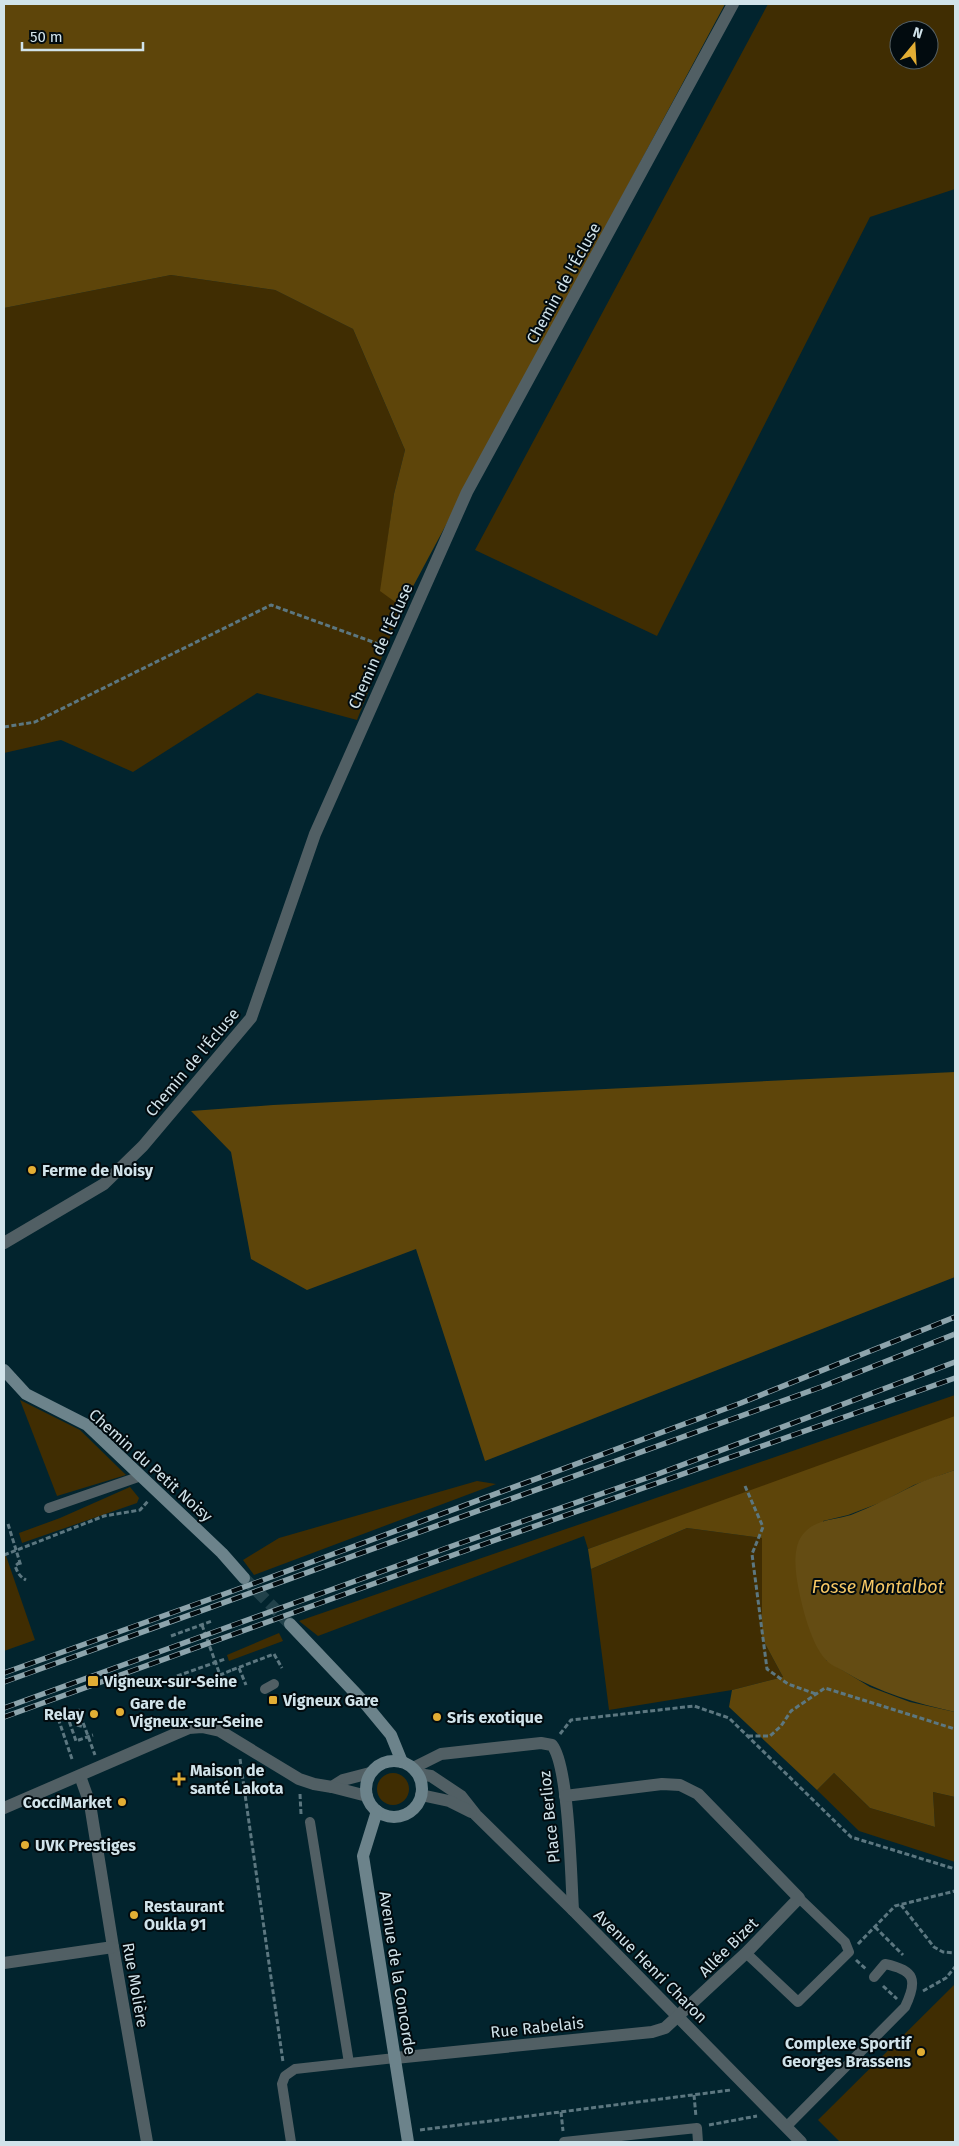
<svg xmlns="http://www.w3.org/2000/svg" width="959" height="2146" font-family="'Fira Sans',sans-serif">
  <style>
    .green { fill: #402d02; fill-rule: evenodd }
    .forest { fill: #5e450a }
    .water { fill: #644c13 }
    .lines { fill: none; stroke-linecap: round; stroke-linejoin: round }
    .secondary-tunnel { stroke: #21414a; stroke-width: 12; stroke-dasharray: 12 6; stroke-linecap: butt }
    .path { stroke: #5c7780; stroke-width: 3; stroke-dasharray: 5 2.5; stroke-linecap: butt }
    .lane { stroke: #515f64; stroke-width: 10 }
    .street { stroke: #515f64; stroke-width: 12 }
    .secondary { stroke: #6c838b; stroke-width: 12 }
    .rail-casing { stroke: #8da4ac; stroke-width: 5.5 }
    .rail { stroke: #020b0f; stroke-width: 4; stroke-dasharray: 11; stroke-linecap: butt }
    .poi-dot { fill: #e3ae34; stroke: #020b0f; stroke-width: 2 }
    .labels { text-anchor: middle; stroke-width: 4; stroke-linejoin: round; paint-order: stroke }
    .street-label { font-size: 16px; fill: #d1e3ea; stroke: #020b0f }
    .poi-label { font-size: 16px; font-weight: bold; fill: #d1e3ea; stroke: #020b0f; text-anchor: start }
    .water-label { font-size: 18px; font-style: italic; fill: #f6c765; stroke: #020b0f }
  </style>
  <rect width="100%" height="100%" fill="#02242e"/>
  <!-- green -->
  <g class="green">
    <path d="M768,4H955V189L870,217L657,636L475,550ZM899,30H929V60H899Z"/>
    <polygon points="171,275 275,290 353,329 405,450 394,494 381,590 402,607 357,720 257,693 133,772 61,740 4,753 4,308"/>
    <polygon points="955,1395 955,1419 588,1549 584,1536 318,1636 299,1621"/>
    <polygon points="20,1400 80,1430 126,1475 57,1496"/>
    <polygon points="477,1481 496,1484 254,1575 243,1560 279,1538"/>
    <polygon points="130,1487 139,1498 137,1503 22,1543 19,1533 60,1518"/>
    <polygon points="687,1528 762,1538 762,1638 783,1677 732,1690 609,1710 591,1569"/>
    <polygon points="4,1550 35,1640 4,1651"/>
    <polygon points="279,1633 283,1641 229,1661 227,1655"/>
    <polygon points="834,1773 870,1808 935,1827 933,1792 955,1797 955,1862 859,1831 817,1790"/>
    <circle cx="393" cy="1789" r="16"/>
    <polygon points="955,1984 955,2142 840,2142 818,2120"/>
  </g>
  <!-- forest -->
  <g class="forest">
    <polygon points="4,4 725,4 402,607 380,591 394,494 405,450 353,329 275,290 171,275 4,308"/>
    <polygon points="955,1072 955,1277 485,1461 416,1249 307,1290 251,1259 231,1152 191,1111 273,1105"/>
    <polygon points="955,1416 955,1470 914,1485 882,1502 848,1515 823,1521 826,1660 870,1687 910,1702 955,1712 955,1797 933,1792 935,1827 870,1808 834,1773 817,1790 729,1707 732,1690 783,1677 762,1638 762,1538 687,1528 591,1569 588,1549"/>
  </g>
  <!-- water -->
  <path class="water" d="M955,1470V1712C916,1703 880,1693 845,1672C839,1668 830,1665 826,1660C811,1644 802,1607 798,1586C795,1570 792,1544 805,1532C817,1519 835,1520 851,1515C872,1507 892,1496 913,1486C926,1479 941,1475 955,1470Z"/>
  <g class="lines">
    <!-- secondary-tunnel -->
    <polyline class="secondary-tunnel" points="244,1578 290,1624"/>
    <!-- path -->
    <g class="path">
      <polyline points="4,727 35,722 271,605 384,646"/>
      <polyline points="745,1486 763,1527 752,1554 767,1669 788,1684 816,1694"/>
      <polyline points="8,1524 21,1566"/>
      <polyline points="4,1555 104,1516 140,1510 148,1501"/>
      <path d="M20,1562L15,1566C18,1573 19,1576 26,1580"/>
      <polyline points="202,1625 220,1675 232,1670"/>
      <polyline points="171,1636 212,1621"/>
      <polyline points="239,1668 246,1685"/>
      <polyline points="232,1670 274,1654 282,1668"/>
      <polyline points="177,1676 225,1659"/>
      <polyline points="78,1709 95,1755"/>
      <polyline points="77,1725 84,1727"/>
      <polyline points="560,1734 571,1720 694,1706 729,1718 851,1837 955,1869"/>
      <polyline points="748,1736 770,1736 781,1726 791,1711 825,1688 955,1729"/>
      <polyline points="72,1759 58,1718 67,1715 76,1741 93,1735"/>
      <polyline points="240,1759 283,2062"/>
      <polyline points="300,1794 301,1814"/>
      <polyline points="901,1905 934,1947 943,1952 955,1953"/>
      <polyline points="875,1927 903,1955"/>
      <polyline points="858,1944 895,1906 955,1891"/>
      <polyline points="856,1960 866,1969"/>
      <polyline points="883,1986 897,1999"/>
      <polyline points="923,1991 946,1978 955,1967"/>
      <polyline points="694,2095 696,2117"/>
      <polyline points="561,2112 563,2131"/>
      <polyline points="709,2125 757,2116"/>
      <polyline points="420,2130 731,2090"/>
    </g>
    <!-- lane -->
    <g class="lane">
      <polyline points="49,1508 141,1476"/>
      <polyline points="265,1689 274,1684"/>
      <polyline points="310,1822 349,2063"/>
      <polyline points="746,1953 798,2002 849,1952 845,1942 799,1898"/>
      <path d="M786,2127L905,2007C918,1980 915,1970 885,1964L874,1977"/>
      <polyline points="291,2142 282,2084 285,2076 295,2069 395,2058"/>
      <polyline points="564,2142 697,2128 698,2142"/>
    </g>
    <!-- street -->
    <g class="street">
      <polyline points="4,1243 104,1184 143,1146 251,1018 315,834 467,492 733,4"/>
      <path d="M413,1768L441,1754L541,1743L552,1745C569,1766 571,1878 573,1910"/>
      <polyline points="418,1774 431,1776 461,1796 476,1815 573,1910 801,2142"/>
      <polyline points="80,1776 90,1804 113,1947 147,2142"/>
      <polyline points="332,1787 343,1780 370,1773"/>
      <polyline points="421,1795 449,1801 471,1812"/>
      <polyline points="4,1808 189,1728 202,1727 220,1731 299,1779 314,1784 332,1787 367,1796"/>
      <polyline points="4,1963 113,1947"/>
      <polyline points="395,2058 652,2032 665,2028 746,1953 799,1898 698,1794 680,1785 662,1784 565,1796"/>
    </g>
    <!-- secondary -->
    <g class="secondary">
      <polyline points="4,1370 26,1394 87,1425 222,1553 244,1578"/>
      <polyline points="290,1624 362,1700 391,1735 402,1762"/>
      <circle cx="394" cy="1789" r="28"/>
      <polyline points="377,1811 363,1856 408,2142"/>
    </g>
    <!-- rail casing -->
    <g class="rail-casing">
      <g id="rail">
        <polyline points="4,1673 255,1583 741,1403 955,1317"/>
        <polyline points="4,1682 821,1387 955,1334"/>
        <polyline points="4,1708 455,1545 658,1474 955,1362"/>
        <polyline points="4,1717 456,1554 955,1378"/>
      </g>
    </g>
    <!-- rail -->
    <use href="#rail" class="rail"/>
  </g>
  <!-- markers -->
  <g class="poi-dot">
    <circle cx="32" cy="1170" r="5"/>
    <rect x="87" y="1675" width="12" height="12" rx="2.5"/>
    <rect x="268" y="1695" width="10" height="10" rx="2.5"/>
    <circle cx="120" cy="1712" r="5"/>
    <circle cx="94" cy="1714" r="5"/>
    <circle cx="437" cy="1717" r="5"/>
    <path d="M176.5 1771.5h5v5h5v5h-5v5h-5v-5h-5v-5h5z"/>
    <circle cx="122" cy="1802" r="5"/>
    <circle cx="25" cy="1845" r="5"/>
    <circle cx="134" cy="1915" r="5"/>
    <circle cx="921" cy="2052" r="5"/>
  </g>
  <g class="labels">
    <!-- street labels -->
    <g class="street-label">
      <text transform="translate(563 283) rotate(-61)" y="6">Chemin de l'Écluse</text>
      <text transform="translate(380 646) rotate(-66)" y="6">Chemin de l'Écluse</text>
      <text transform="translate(192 1062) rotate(-50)" y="6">Chemin de l'Écluse</text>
      <text transform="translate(151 1465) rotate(42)" y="6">Chemin du Petit Noisy</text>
      <text transform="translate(549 1817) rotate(-96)" y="6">Place Berlioz</text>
      <text transform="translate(728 1947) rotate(-45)" y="6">Allée Bizet</text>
      <text transform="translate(651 1966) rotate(45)" y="6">Avenue Henri Charon</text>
      <text transform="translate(398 1973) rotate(81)" y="6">Avenue de la Concorde</text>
      <text transform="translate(136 1985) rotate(80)" y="6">Rue Molière</text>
      <text transform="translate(537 2027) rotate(-6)" y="6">Rue Rabelais</text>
    </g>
    <!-- poi labels -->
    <g class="poi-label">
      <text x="42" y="1176">Ferme de Noisy</text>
      <text x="104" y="1687">Vigneux-sur-Seine</text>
      <text x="283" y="1706">Vigneux Gare</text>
      <text x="130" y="1709">Gare de<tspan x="130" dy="18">Vigneux-sur-Seine</tspan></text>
      <text x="84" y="1720" text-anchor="end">Relay</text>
      <text x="447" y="1723">Sris exotique</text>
      <text x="190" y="1776">Maison de<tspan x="190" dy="18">santé Lakota</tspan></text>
      <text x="112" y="1808" text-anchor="end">CocciMarket</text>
      <text x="35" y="1851">UVK Prestiges</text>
      <text x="144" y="1912">Restaurant<tspan x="144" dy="18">Oukla 91</tspan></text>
      <text x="911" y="2049" text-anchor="end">Complexe Sportif<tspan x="911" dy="18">Georges Brassens</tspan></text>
    </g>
    <!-- water labels -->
    <g class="water-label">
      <text x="878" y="1593">Fosse Montalbot</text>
    </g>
  </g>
  <!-- border -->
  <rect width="959" height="2146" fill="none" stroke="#d1e3ea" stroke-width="10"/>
  <!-- north arrow -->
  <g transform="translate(914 45) rotate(18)"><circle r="24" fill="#020b0f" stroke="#556167"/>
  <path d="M0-4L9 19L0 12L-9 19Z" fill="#e3ae34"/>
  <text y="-8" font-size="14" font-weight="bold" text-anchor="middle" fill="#d1e3ea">N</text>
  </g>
  <!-- scale -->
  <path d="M22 42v8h121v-8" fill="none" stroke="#d1e3ea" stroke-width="2.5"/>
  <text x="30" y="42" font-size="15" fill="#d1e3ea" stroke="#020b0f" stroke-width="4" paint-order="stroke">50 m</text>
</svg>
